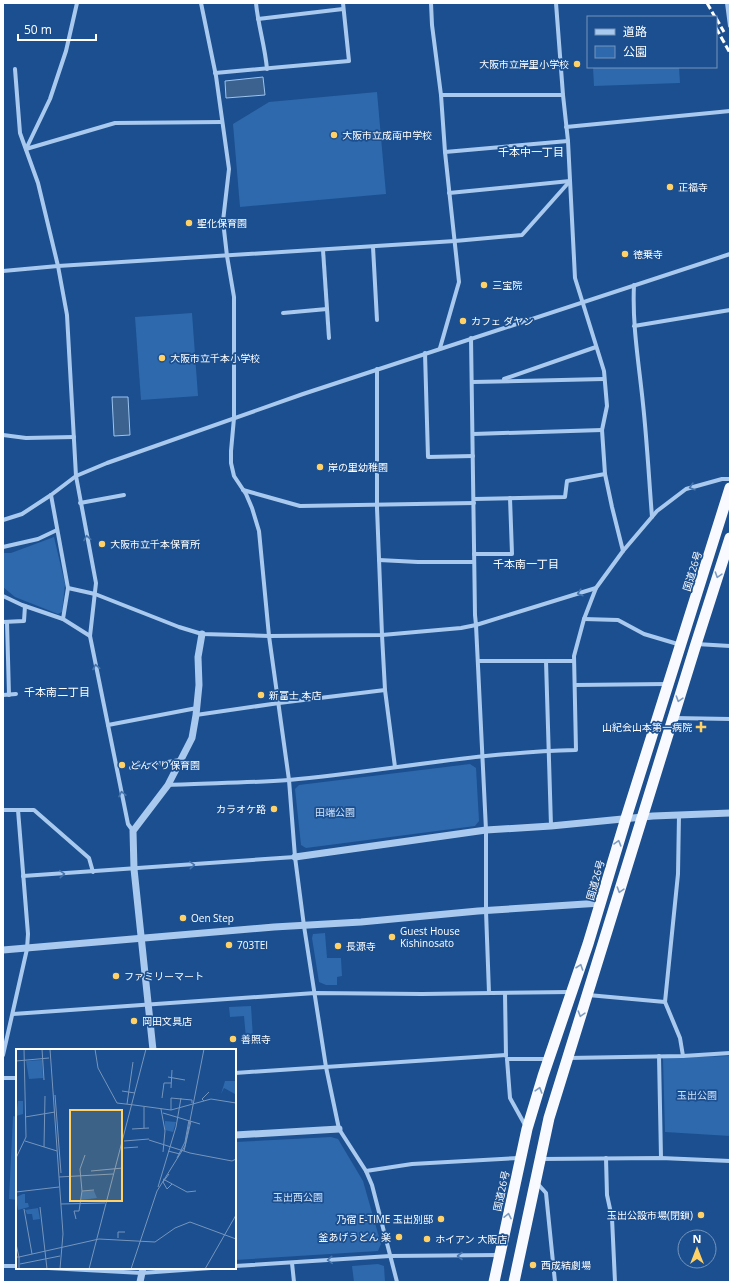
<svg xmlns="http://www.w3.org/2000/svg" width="733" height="1285" font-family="'Open Sans','Noto Sans JP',sans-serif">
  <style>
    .green { fill: #2e69ad }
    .water { fill: #3c6290; stroke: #9cc4f0 }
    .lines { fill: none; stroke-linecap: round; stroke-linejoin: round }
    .minor { stroke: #a9c9ee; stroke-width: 4 }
    .tertiary { stroke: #a9c9ee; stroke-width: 7 }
    .trunk { stroke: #f8faff; stroke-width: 11 }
    .rail { stroke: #fff; stroke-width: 3; stroke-dasharray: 7 3; stroke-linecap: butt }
    .oneway { stroke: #4674ac }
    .oneway2 { stroke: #7e9cc1 }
    .poi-dot { fill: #ffd166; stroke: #1b4f8f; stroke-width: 1.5 }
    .labels { text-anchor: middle; stroke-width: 3.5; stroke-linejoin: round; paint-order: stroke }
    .poi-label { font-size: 10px; fill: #fff; stroke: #1b4f8f; text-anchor: start }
    .street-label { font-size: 10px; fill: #fff; stroke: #1b4f8f }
    .park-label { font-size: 10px; fill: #cfe3fa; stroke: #1b4f8f }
    .neighbourhood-label { font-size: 11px; fill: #fff; stroke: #1b4f8f }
    .inset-road { fill: none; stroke: #7695bc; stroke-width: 1 }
    .view { fill: #ffd166; fill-opacity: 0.15; stroke: #ffd166; stroke-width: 2 }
    .inset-edge { fill: none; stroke: #fff; stroke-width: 2 }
  </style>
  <rect width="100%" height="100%" fill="#1b4f8f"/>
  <!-- green -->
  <g class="green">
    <polygon points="593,67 679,67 680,83 594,86"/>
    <polygon points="377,92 386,194 240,207 233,124 269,102"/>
    <polygon points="192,313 198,396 141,400 135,317"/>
    <polygon points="54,537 65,584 62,612 58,614 15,597 3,587 3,553 11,553"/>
    <polygon points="470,764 476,768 479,821 475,826 306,848 301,845 295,789 299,785"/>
    <polygon points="325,933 327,958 341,958 342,976 337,977 337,985 326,985 319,982 312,938 313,934"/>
    <polygon points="251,1006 253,1038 246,1038 244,1016 230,1017 229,1007"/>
    <polygon points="730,1056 730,1136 665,1132 663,1058"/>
    <polygon points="13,1116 17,1117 17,1200 9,1199"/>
    <polygon points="331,1137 338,1139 363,1181 381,1244 378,1251 235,1260 235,1142"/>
    <polygon points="378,1264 384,1266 385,1282 354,1282 352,1266"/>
  </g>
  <!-- water -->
  <g class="water">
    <polygon points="263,77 265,95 226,98 225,81"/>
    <polygon points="112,397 128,397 130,435 114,436"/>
  </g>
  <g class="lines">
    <!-- minor -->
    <g class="minor">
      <polyline points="201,3 216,76 229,169 223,221 227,256 234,297 234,418 231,451 231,463 234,476 246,494 252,508 259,531 269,636 289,780 295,857 304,926 326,1067 339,1129 366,1171 372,1185 397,1282"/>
      <path d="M256,3C258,25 265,46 267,69"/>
      <polyline points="431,3 432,25 441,95 445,152 459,282 440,348"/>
      <polyline points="556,3 563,95 568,141 575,278 604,371 607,406 602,430 605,474 612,507 623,551"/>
      <polyline points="727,3 730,26"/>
      <polyline points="258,19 343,9"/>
      <polyline points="15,69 20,133 38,183 58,266 67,315 76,476 96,583 90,636 128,824 133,831"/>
      <polyline points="215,73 349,61 343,3"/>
      <polyline points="441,95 563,95"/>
      <polyline points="566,127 730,111"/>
      <polyline points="26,149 115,123 222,122"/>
      <polyline points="26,149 50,99 66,51 77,3"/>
      <polyline points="445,152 568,141"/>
      <polyline points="449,193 570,181"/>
      <polyline points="373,247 377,320"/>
      <polyline points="323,250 329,338"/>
      <polyline points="3,271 58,266 455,241 522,235 570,181"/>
      <path d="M634,285C632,325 639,364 643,404C647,441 649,479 652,517"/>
      <polyline points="283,313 327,309"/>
      <polyline points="634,326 730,310"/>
      <polyline points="471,338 475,615 476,625 596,588 623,551 657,511 686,489 722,479 730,479"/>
      <polyline points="425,353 428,457 473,456"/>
      <polyline points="377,369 377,508 382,635 385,690 395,767"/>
      <polyline points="504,379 596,347"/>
      <polyline points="472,382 604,379"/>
      <polyline points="473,434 602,430"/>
      <polyline points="3,435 26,438 74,437"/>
      <polyline points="243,490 300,506 474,503"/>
      <polyline points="51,495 68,588 63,619 90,636"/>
      <polyline points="474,499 565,497 567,481 605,474"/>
      <polyline points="80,503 124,495"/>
      <polyline points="3,520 22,514 51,495 76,476 107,463 303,394 730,254"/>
      <polyline points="3,547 38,539 57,530"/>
      <polyline points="474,554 512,554 510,498"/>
      <polyline points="379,560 418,562 474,562"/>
      <polyline points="68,588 95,594 179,627 202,634 269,636 382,635 461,628 476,625 486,830 486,911 489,993"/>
      <polyline points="3,596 22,605 63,619"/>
      <polyline points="584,619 618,620 644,634 681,645"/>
      <polyline points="3,622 24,621 25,606"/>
      <polyline points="7,622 9,695"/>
      <polyline points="696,644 730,646"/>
      <polyline points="478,661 574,661"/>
      <polyline points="546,661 551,826"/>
      <polyline points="575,685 666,684"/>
      <polyline points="3,695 16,694"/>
      <polyline points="196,715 279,703 385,690"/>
      <polyline points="674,718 730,719"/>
      <polyline points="108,725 197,708"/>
      <polyline points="131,768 180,760"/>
      <path d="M168,785C208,783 249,783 289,780C385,771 480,752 576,750L574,656L584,619L596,588"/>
      <polyline points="3,810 34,810 89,858 93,872"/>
      <polyline points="679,815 678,874 665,1002 680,1038 683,1056"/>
      <polyline points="23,876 295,857"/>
      <polyline points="505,993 506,1056"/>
      <polyline points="588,995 665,1002"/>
      <polyline points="13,1014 315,993 422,994 570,992"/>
      <polyline points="3,1055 27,949 28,934 18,810"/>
      <polyline points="659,1056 661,1158"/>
      <polyline points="568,1058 683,1056 730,1053"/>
      <polyline points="235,1073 506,1055"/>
      <polyline points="3,1078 17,1078"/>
      <polyline points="525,1125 510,1098 507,1059 547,1059"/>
      <polyline points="606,1158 607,1195 612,1218 615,1282"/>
      <polyline points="541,1159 661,1158 730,1161"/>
      <polyline points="366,1171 412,1164 519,1158"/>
      <polyline points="537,1183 546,1193 555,1282"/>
      <polyline points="292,1263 294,1282"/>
      <polyline points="3,1266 17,1266"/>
      <polyline points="235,1266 390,1256 499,1255"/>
      <polyline points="48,1268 142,1273 211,1268"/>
    </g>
    <!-- tertiary -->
    <g class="tertiary">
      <polyline points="295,857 486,830 551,826 653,816 730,813"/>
      <polyline points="3,950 274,927 361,922 478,911 601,903"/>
      <polyline points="153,1050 134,869 133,831 168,785 192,738 196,715 199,685 198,657 202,634"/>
      <polyline points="235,1135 339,1129"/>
      <polyline points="140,1282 143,1268"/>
    </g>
    <!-- trunk -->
    <g class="trunk">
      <polyline points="494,1282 527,1129 543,1076 588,944 626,818 730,488"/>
      <polyline points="514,1282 549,1118 696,644 730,538"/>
    </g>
    <!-- rail -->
    <g class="rail">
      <polyline points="707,3 715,17"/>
      <polyline points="716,18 724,32"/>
      <polyline points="716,28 730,53"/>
    </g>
  </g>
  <!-- one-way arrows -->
  <defs><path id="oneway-chevron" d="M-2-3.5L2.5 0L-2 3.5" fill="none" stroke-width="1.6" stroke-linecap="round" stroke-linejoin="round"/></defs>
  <g class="oneway">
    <use href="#oneway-chevron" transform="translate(692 487) rotate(164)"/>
    <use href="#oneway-chevron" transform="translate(87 538) rotate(-101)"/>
    <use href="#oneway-chevron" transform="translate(580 593) rotate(163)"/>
    <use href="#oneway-chevron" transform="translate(96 667) rotate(-101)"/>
    <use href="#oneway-chevron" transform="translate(122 794) rotate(-102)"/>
    <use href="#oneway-chevron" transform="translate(192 865) rotate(-4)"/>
    <use href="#oneway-chevron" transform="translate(62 874) rotate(-4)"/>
    <use href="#oneway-chevron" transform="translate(460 1256) rotate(180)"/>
    <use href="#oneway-chevron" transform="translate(330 1260) rotate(176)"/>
  </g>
  <g class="oneway2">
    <use href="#oneway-chevron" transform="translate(718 575) rotate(108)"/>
    <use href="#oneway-chevron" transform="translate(679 699) rotate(107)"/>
    <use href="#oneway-chevron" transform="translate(618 843) rotate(-74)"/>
    <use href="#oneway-chevron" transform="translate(620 890) rotate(107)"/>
    <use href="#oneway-chevron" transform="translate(580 967) rotate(-71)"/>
    <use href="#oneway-chevron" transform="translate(581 1014) rotate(107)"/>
    <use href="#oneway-chevron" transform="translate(539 1090) rotate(-73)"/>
    <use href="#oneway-chevron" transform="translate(508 1216) rotate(-78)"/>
  </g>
  <!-- markers -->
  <g class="poi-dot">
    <circle cx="577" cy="64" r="4"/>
    <circle cx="334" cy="135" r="4"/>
    <circle cx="670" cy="187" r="4"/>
    <circle cx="189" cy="223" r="4"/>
    <circle cx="625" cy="254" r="4"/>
    <circle cx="484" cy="285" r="4"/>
    <circle cx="463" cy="321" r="4"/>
    <circle cx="162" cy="358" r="4"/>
    <circle cx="320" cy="467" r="4"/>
    <circle cx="102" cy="544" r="4"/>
    <circle cx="261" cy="695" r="4"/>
    <path d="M699 721h4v4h4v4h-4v4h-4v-4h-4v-4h4z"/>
    <circle cx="122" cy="765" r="4"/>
    <circle cx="274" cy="809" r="4"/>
    <circle cx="183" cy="918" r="4"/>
    <circle cx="392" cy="937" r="4"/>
    <circle cx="229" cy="945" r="4"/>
    <circle cx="338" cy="946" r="4"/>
    <circle cx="116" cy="976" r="4"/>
    <circle cx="134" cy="1021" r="4"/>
    <circle cx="233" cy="1039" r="4"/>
    <circle cx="701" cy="1215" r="4"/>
    <circle cx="441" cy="1219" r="4"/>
    <circle cx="399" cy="1237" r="4"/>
    <circle cx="427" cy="1239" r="4"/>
    <circle cx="533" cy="1265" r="4"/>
  </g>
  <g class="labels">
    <!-- poi labels -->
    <g class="poi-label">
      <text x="569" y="68" text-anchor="end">大阪市立岸里小学校</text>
      <text x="342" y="139">大阪市立成南中学校</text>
      <text x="678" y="191">正福寺</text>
      <text x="197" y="227">聖化保育園</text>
      <text x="633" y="258">徳乗寺</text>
      <text x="492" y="289">三宝院</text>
      <text x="471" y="325">カフェ ダヤン</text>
      <text x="170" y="362">大阪市立千本小学校</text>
      <text x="328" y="471">岸の里幼稚園</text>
      <text x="110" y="548">大阪市立千本保育所</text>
      <text x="269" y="699">新富士 本店</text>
      <text x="692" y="731" text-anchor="end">山紀会山本第一病院</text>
      <text x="130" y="769">どんぐり保育園</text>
      <text x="266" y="813" text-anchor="end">カラオケ路</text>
      <text x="191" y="922">Oen Step</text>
      <text x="400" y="935">Guest House<tspan x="400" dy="12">Kishinosato</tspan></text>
      <text x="237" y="949">703TEI</text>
      <text x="346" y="950">長源寺</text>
      <text x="124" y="980">ファミリーマート</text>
      <text x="142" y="1025">岡田文具店</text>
      <text x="241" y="1043">善照寺</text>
      <text x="693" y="1219" text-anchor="end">玉出公設市場(閉鎖)</text>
      <text x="433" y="1223" text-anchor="end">乃宿 E-TIME 玉出別邸</text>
      <text x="391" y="1241" text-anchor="end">釜あげうどん 楽</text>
      <text x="435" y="1243">ホイアン 大阪店</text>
      <text x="541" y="1269">西成結劇場</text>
    </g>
    <!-- street labels -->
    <g class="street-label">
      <text transform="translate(692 571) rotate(-73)" y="4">国道26号</text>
      <text transform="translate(595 880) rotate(-74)" y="4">国道26号</text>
      <text transform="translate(501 1191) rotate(-78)" y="4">国道26号</text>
    </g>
    <!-- park labels -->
    <g class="park-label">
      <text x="335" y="816">田端公園</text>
      <text x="697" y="1099">玉出公園</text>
      <text x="298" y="1201">玉出西公園</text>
    </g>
    <!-- neighbourhood labels -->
    <g class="neighbourhood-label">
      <text x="531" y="156">千本中一丁目</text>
      <text x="526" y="568">千本南一丁目</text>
      <text x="57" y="696">千本南二丁目</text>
    </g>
  </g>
  <!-- overview -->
  <g transform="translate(16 1049)">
    <rect width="220" height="220" fill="#1b4f8f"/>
    <path d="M26,11L27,29L13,30L10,12ZM209,32H219V45L208,39L205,45ZM2,52H7V65L0,67ZM149,72L160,73L157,83L149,81ZM66,142H78L81,149L65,151ZM7,145H9V154H12L13,158L2,161L0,148ZM22,159L24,170L17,171L16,165H11L9,161Z" fill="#2e69ad"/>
    <path class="inset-road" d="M26,0L28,31M34,0L47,185L44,220M79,0L82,19L101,54L118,56M0,12L33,9M152,28L169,31M155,39L156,21M106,42L119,44M39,46L45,124M146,49L148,34H155M188,52L186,50L193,43M111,55L117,13M118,56L155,61L195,50L220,54M128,58V79M145,60L149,82L147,103M155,61V49L176,51V54M147,64L184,75M9,68L39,63M116,80L133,79M133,91L174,104L216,112L220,110M9,92L41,102M108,92L133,90M28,98L29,47M108,99L122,98M152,102L164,105M168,102L175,72M0,109L10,88L8,0M161,109L169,93L173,71M75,122L107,119M153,125L147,133L151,140L156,135M43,128L97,125M147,130L171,143L180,142M142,138L160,78L165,49M66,142L78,141M0,143L43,138M45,155L89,154M24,158L31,220M8,160L16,205M60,170L58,162H63L66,142L64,120L69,106M102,189V183H109M0,195L3,208L83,190L139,193L159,179L174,173L220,190M0,208H3V220M4,215L44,207M73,220L130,0M115,220L141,142L169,97L188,0M189,220L220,166"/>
    <path class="view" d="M54,61H106V152H54Z"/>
    <rect width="220" height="220" class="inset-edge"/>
  </g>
  <!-- border -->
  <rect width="733" height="1285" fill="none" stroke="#ffffff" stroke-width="8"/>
  <!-- legend -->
  <rect x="587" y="16" width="130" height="52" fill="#1b4f8f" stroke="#7695bc"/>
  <rect x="595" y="29" width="20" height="6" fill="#a9c9ee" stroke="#7695bc"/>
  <text x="623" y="36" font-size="12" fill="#ffffff">道路</text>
  <rect x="595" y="46" width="20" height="12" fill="#2e69ad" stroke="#7695bc"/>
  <text x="623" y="56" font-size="12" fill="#ffffff">公園</text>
  <!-- north arrow -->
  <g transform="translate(697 1249)"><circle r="19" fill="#1b4f8f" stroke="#7695bc"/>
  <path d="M0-3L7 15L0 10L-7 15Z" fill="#ffd166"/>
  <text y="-6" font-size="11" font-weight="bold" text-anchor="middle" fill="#ffffff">N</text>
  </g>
  <!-- scale -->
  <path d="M18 34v6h78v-6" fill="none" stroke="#ffffff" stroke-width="2"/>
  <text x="24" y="34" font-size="12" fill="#ffffff" stroke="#1b4f8f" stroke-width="3" paint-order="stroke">50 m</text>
</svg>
